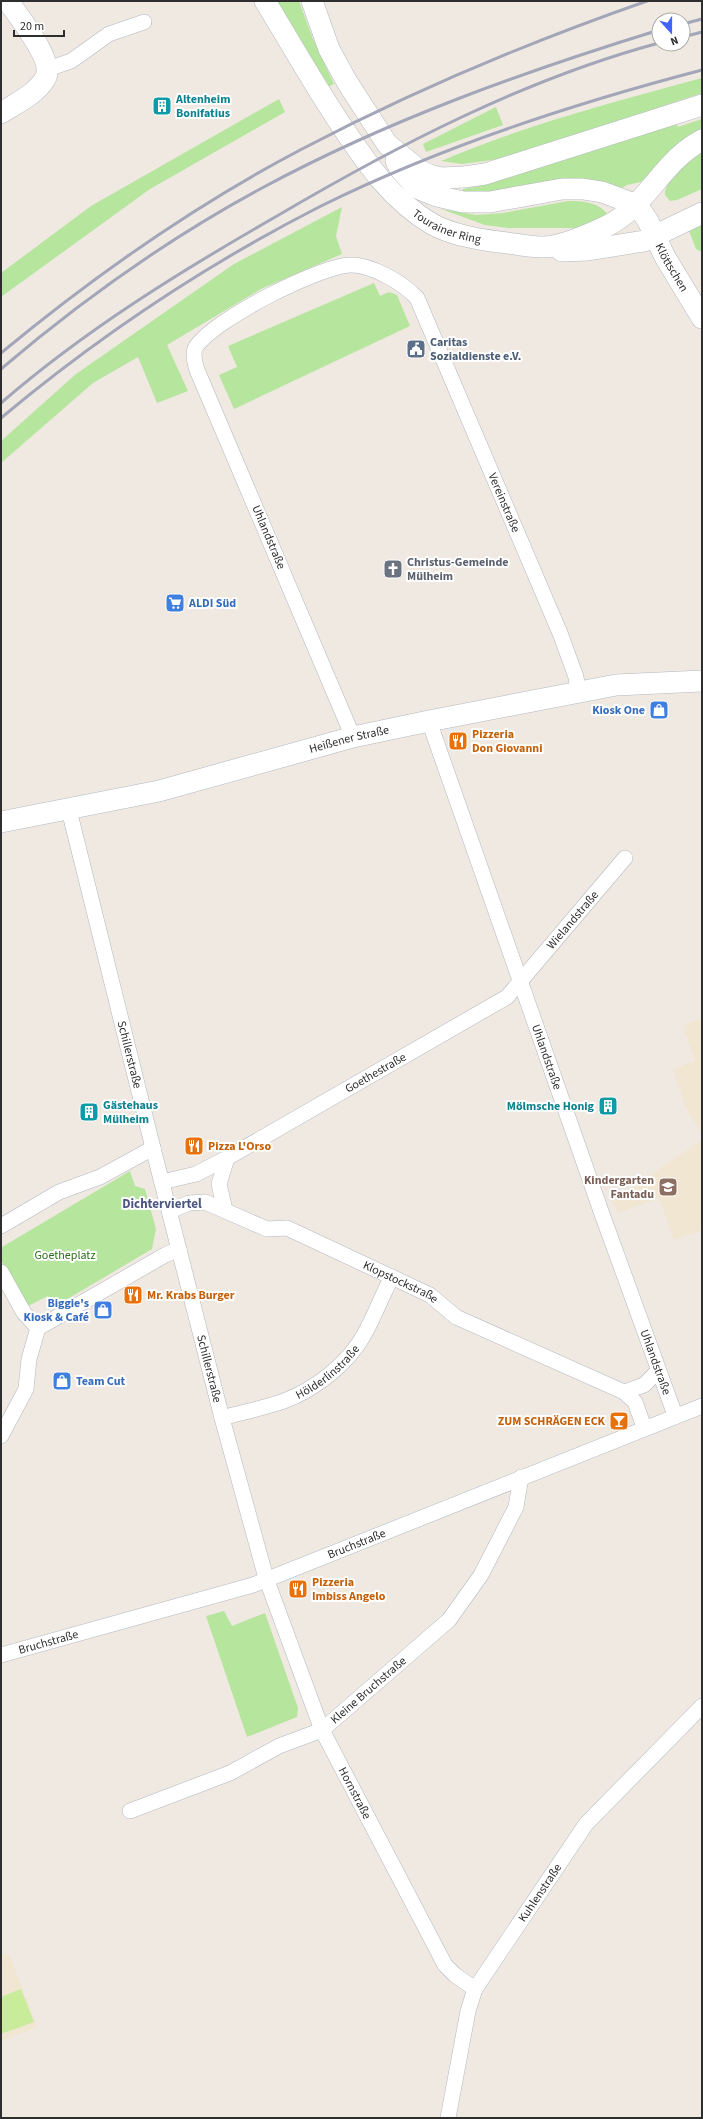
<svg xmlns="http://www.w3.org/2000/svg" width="703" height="2119" font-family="'Source Sans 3',sans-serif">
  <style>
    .education { fill: #f0e6d1 }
    .green { fill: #b6e59e }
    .pitch { fill: #c9ec9a }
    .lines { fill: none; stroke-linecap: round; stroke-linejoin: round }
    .street-casing { stroke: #b4b7c1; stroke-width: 16 }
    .secondary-casing { stroke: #b4b7c1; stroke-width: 22 }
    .street { stroke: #fff; stroke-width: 15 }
    .secondary { stroke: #fff; stroke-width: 21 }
    .rail { stroke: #a3a6b8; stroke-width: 3 }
    .labels { text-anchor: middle; stroke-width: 4; stroke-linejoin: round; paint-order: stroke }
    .culture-label { font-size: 12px; font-weight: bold; fill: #0d838f; stroke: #fff; text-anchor: start }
    .street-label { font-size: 12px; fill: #2e2e2e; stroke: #fff }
    .service-label { font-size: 12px; font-weight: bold; fill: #4e5e75; stroke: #fff; text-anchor: start }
    .worship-label { font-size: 12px; font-weight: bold; fill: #5b616d; stroke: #fff; text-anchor: start }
    .shop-label { font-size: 12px; font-weight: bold; fill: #366cbe; stroke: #fff; text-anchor: start }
    .food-label { font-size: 12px; font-weight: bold; fill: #c56008; stroke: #fff; text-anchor: start }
    .education-label { font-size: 12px; font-weight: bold; fill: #785e54; stroke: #fff; text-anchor: end }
    .park-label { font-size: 12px; fill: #2c6e1b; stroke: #fff }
    .neighbourhood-label { font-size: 13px; font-weight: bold; fill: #4d5680; stroke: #fff }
  </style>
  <rect width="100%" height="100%" fill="#efe9e1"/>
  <!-- education -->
  <g class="education">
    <polygon points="702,1018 702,1133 686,1108 673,1069 695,1061 683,1026"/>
    <polygon points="702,1140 702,1235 700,1231 674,1240 659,1198 618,1213 612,1201"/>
    <polygon points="9,1954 37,2027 1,2041 1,1956"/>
  </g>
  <!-- green -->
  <g class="green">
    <polygon points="276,1 299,1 313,39 334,84 326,88"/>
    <path d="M702,78V93L507,158L462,164L441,161C525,125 614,102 702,78Z"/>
    <polygon points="279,99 285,112 150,189 1,297 1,273 91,206"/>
    <polygon points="496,107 503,125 426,152 423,144"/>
    <polygon points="702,119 702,129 680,142 641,182 627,185 615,192 463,195 463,189 480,186 506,178 676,123 678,127"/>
    <path d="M702,150V189L677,200L670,201L665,195C664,179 691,159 702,150Z"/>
    <path d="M568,201C583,201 599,202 608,215L578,228H508L485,225L441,209L477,215L503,213Z"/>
    <polygon points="342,207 336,236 342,254 261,289 167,345 188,391 157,403 138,357 93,383 1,463 1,441 76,374 234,264"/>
    <polygon points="702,225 702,252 696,249 689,231"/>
    <polygon points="374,283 380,296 389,292 397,295 410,326 234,409 219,375 237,367 228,346"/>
    <polygon points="130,1171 135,1186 145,1189 156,1229 152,1249 54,1307 48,1296 26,1307 1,1260 2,1247"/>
    <polygon points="224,1611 232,1626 265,1613 298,1708 297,1717 247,1737 206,1616"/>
  </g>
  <!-- pitch -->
  <polygon class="pitch" points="21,1989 34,2022 1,2034 1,1997"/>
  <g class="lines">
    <!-- street casing -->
    <g class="street-casing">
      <g id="street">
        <polyline points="48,69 71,61 109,34 144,22"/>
        <path id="s1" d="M429,721L602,1214L675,1415"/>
        <path id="s2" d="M353,737L197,370C195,363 192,353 196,347C213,320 319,266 350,265C371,264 403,283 417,298L560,633L576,677L578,691"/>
        <path id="s3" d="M69,810L153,1148L222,1418L266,1578L322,1730L445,1965L455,1975L475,1989"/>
        <path id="s4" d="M162,1182L196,1174L227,1158L507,997L625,858"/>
        <polyline points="225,1210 219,1184 227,1158"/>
        <path id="s5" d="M170,1211L189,1203L205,1202L267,1229L287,1228L430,1295L456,1317L624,1392L635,1402L644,1427"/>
        <polyline points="1,1226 59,1192 100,1177 153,1148"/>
        <polyline points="1,1272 24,1313 38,1328"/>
        <polyline points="38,1328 165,1255 179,1249"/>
        <polyline points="624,1392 644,1385 658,1371"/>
        <path id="s6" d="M222,1418C243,1412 264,1408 284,1401C316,1389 349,1363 365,1333C375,1315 382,1295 392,1277"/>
        <polyline points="1,1436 26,1389 29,1359 38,1328"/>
        <path id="s7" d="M1,1655L253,1585L702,1406"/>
        <path id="s8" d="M130,1811L230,1773L279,1746L322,1730L449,1620L481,1575L516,1507L521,1477"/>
        <path id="s9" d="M448,2118L468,2011L475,1989L586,1824L702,1706"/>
      </g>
    </g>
    <!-- secondary casing -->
    <g class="secondary-casing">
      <g id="secondary">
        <path id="s10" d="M265,1C290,42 313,83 339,122C366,162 390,199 432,224C452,235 477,239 499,242C513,243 527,247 541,247C560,248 590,234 607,226C647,206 663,160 702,140"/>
        <polyline points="312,1 329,49 347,82 387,144 419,170 429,175 441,178 464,177 485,174 702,105"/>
        <path d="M1,113C15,104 36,94 45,79C56,62 18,16 8,1"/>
        <path id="s11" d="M396,161L400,169L417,188L437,196L463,202H490L562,189H583L602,192L637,205L648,221L665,257L702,318"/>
        <polyline points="562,251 588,250 644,241 702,213"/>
        <path id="s12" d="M1,822L159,791L353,737L429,721L616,685L702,681"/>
      </g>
    </g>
    <!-- street -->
    <use href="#street" class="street"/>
    <!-- secondary -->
    <use href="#secondary" class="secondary"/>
    <!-- rail -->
    <g class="rail">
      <polyline points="683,24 702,19"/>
      <polyline points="683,37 702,32"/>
      <path d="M1,353C94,276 195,205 302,149C413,91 529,42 647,1"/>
      <path d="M1,369C82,300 169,238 262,188C388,120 523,72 659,30"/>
      <path d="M1,403C85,330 181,271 277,216C396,146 525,79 659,43"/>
      <path d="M1,418C99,336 207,264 321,206C442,146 572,104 702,70"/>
    </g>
  </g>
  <!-- icons -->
  <defs>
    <g id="building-square" transform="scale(1)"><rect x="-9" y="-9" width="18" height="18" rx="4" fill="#0f9aa8" stroke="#fff"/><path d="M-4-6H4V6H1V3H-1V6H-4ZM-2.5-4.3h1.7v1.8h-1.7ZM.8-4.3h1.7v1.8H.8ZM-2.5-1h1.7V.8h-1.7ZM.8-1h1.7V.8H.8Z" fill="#fff"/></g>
    <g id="civic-square" transform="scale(1)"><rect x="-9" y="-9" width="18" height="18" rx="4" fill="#5c6f8a" stroke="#fff"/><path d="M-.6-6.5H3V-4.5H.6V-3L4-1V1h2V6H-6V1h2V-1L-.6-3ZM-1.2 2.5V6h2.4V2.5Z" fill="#fff"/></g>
    <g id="church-square" transform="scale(1)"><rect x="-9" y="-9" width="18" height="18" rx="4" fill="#6b7280" stroke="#fff"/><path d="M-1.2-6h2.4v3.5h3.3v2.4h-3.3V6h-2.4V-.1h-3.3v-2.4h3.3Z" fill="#fff"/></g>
    <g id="supermarket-square" transform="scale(1)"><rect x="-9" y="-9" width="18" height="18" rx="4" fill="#3f7fe0" stroke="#fff"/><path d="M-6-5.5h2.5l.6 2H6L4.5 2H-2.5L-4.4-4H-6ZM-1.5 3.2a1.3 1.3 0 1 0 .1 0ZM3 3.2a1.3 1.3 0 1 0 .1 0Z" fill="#fff"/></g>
    <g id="shop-square" transform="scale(1)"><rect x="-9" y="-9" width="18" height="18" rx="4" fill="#3f7fe0" stroke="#fff"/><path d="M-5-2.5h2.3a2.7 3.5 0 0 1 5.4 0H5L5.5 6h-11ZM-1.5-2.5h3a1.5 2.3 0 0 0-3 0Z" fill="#fff"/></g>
    <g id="restaurant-square" transform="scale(1)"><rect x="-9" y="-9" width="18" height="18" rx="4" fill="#e8710a" stroke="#fff"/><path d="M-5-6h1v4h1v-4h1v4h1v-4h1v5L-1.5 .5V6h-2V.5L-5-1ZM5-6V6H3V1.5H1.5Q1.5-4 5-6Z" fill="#fff"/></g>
    <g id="school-square" transform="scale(1)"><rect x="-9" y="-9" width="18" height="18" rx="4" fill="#8d6e63" stroke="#fff"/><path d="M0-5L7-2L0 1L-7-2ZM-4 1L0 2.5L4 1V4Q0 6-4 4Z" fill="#fff"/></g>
    <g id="bar-square" transform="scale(1)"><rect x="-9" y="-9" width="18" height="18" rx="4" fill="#e8710a" stroke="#fff"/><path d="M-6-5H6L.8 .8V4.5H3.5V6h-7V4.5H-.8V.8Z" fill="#fff"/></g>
  </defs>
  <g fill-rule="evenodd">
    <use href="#building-square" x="162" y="106"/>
    <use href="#civic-square" x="416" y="349"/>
    <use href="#church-square" x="393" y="569"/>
    <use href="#supermarket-square" x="175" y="603"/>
    <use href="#shop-square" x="659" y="710"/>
    <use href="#restaurant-square" x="458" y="741"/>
    <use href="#building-square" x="608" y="1106"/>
    <use href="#building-square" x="89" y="1112"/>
    <use href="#restaurant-square" x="194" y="1146"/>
    <use href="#school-square" x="668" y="1187"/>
    <use href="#restaurant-square" x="133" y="1295"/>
    <use href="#shop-square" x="103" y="1310"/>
    <use href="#shop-square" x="62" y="1381"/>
    <use href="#bar-square" x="619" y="1421"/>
    <use href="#restaurant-square" x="298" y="1589"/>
  </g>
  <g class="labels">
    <!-- culture labels -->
    <g class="culture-label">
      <text x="176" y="103">Altenheim<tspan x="176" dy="14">Bonifatius</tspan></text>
      <text x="103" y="1109">Gästehaus<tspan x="103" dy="14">Mülheim</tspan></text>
      <text x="594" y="1110" text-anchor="end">Mölmsche Honig</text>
    </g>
    <!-- street labels -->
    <g class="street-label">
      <text dy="4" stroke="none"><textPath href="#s10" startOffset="296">Tourainer Ring</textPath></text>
      <text dy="4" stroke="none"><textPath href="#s11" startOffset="332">Klöttschen</textPath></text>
      <text dy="4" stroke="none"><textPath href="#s2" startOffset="898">Vereinstraße</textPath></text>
      <text transform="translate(269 537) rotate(67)" y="4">Uhlandstraße</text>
      <text dy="4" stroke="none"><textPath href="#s12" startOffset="358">Heißener Straße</textPath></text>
      <text dy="4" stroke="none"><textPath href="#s4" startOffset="494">Wielandstraße</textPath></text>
      <text dy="4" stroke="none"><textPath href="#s3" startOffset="252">Schillerstraße</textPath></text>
      <text dy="4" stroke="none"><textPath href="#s1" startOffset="356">Uhlandstraße</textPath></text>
      <text dy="4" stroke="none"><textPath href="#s4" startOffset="241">Goethestraße</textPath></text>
      <text dy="4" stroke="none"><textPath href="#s5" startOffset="250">Klopstockstraße</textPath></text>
      <text dy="4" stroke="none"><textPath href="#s1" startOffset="680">Uhlandstraße</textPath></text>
      <text dy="4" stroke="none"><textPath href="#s3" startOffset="576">Schillerstraße</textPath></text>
      <text dy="4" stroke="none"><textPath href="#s6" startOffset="117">Hölderlinstraße</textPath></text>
      <text dy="4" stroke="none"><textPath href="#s7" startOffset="373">Bruchstraße</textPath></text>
      <text dy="4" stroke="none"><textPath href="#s7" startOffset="49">Bruchstraße</textPath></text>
      <text dy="4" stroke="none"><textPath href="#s8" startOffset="270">Kleine Bruchstraße</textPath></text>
      <text dy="4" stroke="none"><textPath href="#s3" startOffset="1026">Hornstraße</textPath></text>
      <text dy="4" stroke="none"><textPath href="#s9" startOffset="248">Kuhlenstraße</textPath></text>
    </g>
    <!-- service labels -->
    <g class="service-label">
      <text x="430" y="346">Caritas<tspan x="430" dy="14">Sozialdienste e.V.</tspan></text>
    </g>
    <!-- worship labels -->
    <g class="worship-label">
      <text x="407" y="566">Christus-Gemeinde<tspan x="407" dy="14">Mülheim</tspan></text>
    </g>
    <!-- shop labels -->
    <g class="shop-label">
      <text x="189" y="607">ALDI Süd</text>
      <text x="645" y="714" text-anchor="end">Kiosk One</text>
      <text x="89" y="1307" text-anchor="end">Biggie's<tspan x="89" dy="14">Kiosk &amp; Café</tspan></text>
      <text x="76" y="1385">Team Cut</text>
    </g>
    <!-- food labels -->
    <g class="food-label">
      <text x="472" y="738">Pizzeria<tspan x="472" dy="14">Don Giovanni</tspan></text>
      <text x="208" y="1150">Pizza L'Orso</text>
      <text x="147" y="1299">Mr. Krabs Burger</text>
      <text x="605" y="1425" text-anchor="end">ZUM SCHRÄGEN ECK</text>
      <text x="312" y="1586">Pizzeria<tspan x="312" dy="14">Imbiss Angelo</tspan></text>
    </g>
    <!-- education labels -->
    <g class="education-label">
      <text x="654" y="1184">Kindergarten<tspan x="654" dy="14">Fantadu</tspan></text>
    </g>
    <!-- park labels -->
    <g class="park-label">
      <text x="65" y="1259">Goetheplatz</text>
    </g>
    <!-- neighbourhood labels -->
    <g class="neighbourhood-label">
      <text x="162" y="1208">Dichterviertel</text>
    </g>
  </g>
  <!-- border -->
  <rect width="703" height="2119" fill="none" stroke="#2e2e2e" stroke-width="4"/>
  <!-- north arrow -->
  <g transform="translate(671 32) rotate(159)"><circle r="19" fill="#ffffff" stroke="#ababab"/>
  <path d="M0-3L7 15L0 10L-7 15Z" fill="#4264fb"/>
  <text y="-6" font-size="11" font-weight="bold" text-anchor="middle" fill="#2e2e2e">N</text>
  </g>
  <!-- scale -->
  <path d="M14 30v6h50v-6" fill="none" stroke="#2e2e2e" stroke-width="2"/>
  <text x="20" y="30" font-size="12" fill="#2e2e2e" stroke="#ffffff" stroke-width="3" paint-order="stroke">20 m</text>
</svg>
